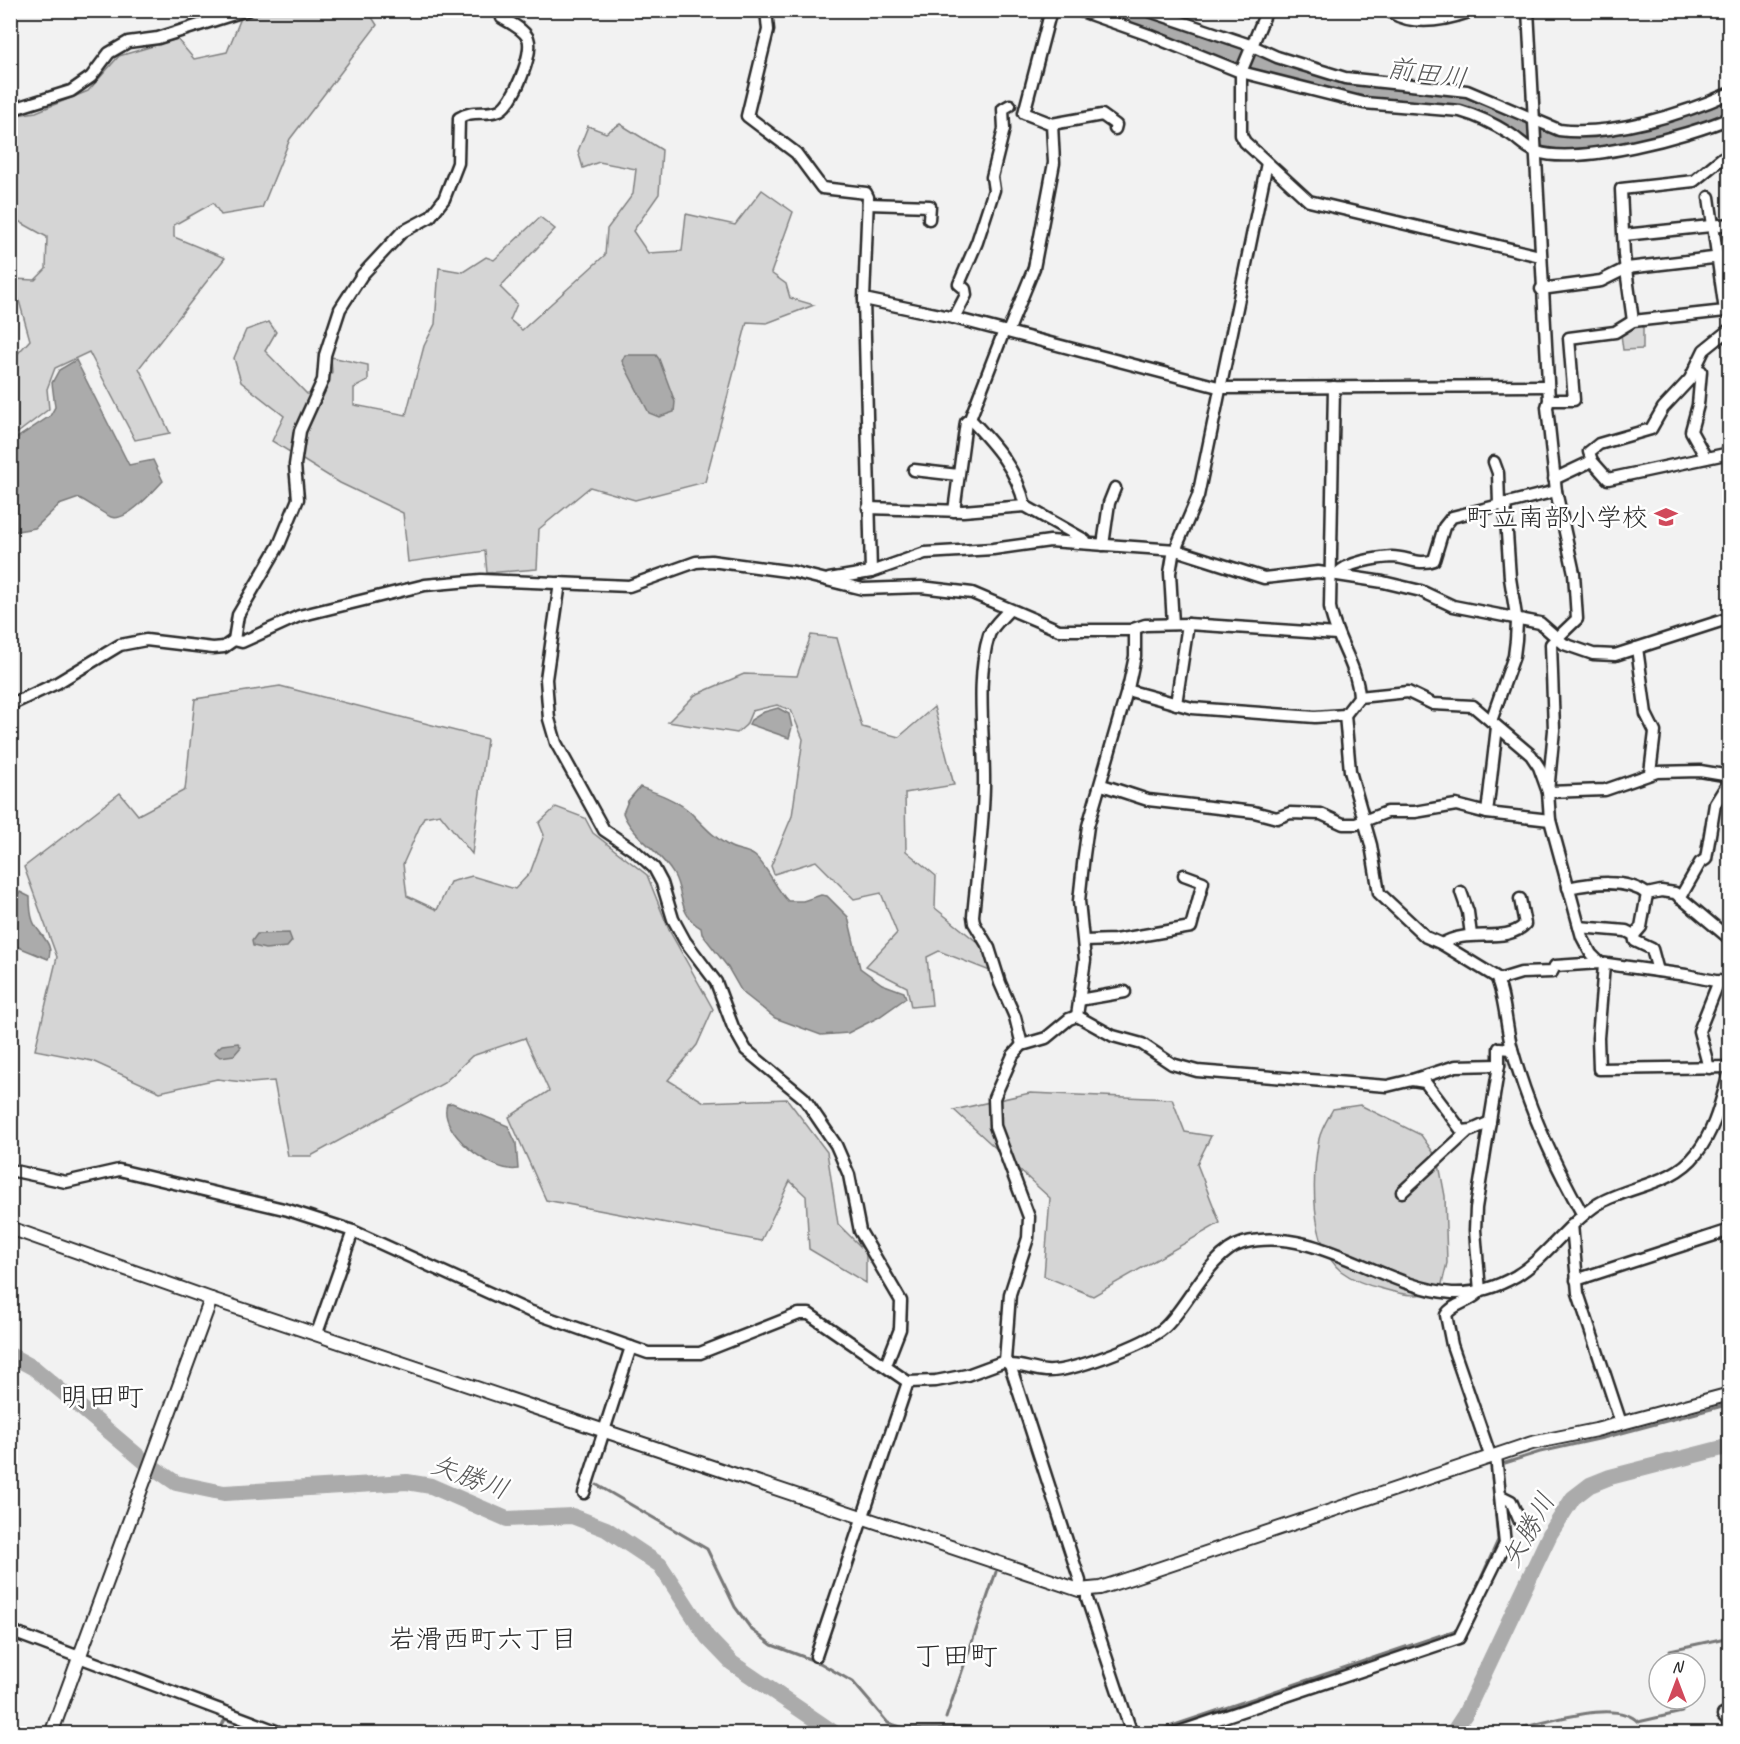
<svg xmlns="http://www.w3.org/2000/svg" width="1740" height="1744" font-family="Caveat,'Klee One',sans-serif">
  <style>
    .green { fill: #d5d5d5; stroke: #808080; stroke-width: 1.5 }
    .water { fill: #ababab; stroke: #787878; stroke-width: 1.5 }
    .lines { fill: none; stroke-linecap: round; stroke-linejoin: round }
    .stream { stroke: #787878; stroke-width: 3 }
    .river { stroke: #ababab; stroke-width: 16 }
    .minor-casing { stroke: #2b2b2b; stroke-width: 15 }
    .tertiary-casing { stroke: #2b2b2b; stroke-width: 16 }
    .secondary-casing { stroke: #2b2b2b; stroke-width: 20 }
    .minor { stroke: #fff; stroke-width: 10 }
    .tertiary { stroke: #fff; stroke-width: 12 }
    .secondary { stroke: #fff; stroke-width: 15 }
    .labels { text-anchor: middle; stroke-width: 5; stroke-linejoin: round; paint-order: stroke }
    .poi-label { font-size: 26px; fill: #2b2b2b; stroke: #fff; text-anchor: end }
    .water-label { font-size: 27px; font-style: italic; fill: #585858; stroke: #fff }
    .neighbourhood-label { font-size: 27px; fill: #2b2b2b; stroke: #fff }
    .quarter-label { font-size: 28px; fill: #2b2b2b; stroke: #fff }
  </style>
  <rect width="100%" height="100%" fill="#f2f2f2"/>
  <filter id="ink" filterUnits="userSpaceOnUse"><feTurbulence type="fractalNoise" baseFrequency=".0167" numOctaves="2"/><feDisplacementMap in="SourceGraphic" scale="12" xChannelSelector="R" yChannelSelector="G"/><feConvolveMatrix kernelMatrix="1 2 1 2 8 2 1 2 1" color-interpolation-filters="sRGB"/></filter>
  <g filter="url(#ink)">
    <!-- green -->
    <g class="green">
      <polygon points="275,10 368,11 377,25 290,139 262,208 221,215 213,203 174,225 174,237 225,258 139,368 170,433 135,440 89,352 55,368 47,389 49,409 11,438 11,361 30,340 13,279 35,280 46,269 47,237 11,217 11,116 36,112 88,91 119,56 177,39 194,59 227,52 241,18"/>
      <polygon points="620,124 662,150 659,194 633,231 648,253 682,251 686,214 735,225 762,190 793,212 771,273 786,284 790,298 814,305 767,323 747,322 705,482 635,500 590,487 539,529 537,569 487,573 485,551 408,562 403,513 340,483 272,441 284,416 241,382 234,358 246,330 269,322 276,332 265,351 307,394 321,395 332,372 331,357 368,365 368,381 354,388 354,405 406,415 424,346 435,324 439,268 463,272 486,257 494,260 540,217 555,229 500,287 517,304 510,320 522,330 605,255 607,229 633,194 636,169 599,162 583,168 578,151 588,126 606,133"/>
      <polygon points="1643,325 1643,349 1623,350 1621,334 1635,326"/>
      <polygon points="811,635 837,638 862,727 899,737 934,707 954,785 905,793 906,851 936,876 935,908 982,946 990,971 939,951 927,957 932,1005 911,1007 907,987 866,966 897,933 881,893 854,899 816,861 774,874 771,866 792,816 803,739 791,710 777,705 752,711 746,725 737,733 668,722 695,695 744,674 797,676"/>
      <polygon points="280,686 487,739 472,854 440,814 424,817 403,864 407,896 437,910 450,882 472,876 515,889 530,873 544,835 539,823 556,807 585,818 593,833 647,875 669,930 713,1009 697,1045 668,1080 704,1102 787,1099 827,1152 838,1224 866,1252 866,1283 809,1249 806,1196 790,1181 761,1241 546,1200 509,1117 549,1091 525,1038 472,1056 444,1083 311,1156 288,1156 274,1081 251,1083 217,1079 160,1092 92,1061 35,1050 57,957 24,867 120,793 138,815 185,790 195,699"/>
      <polygon points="1030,1093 1172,1099 1185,1132 1211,1136 1197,1164 1220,1223 1093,1296 1044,1276 1050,1198 954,1110"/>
      <path d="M1360,1105L1421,1135L1438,1159L1445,1196L1447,1263L1441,1288C1421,1299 1404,1295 1383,1289C1369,1286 1353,1280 1341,1271C1309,1244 1312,1176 1319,1139C1321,1129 1328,1118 1333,1109Z"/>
    </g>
    <!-- water -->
    <g class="water">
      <polygon points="625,355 656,355 659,359 675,402 674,412 659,417 649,413 622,361"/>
      <path d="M76,360L129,465L153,460L163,481C154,491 126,523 111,517C100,512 90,503 79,498L59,505L35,528L11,532V442L50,416L55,407L52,383L59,370Z"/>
      <polygon points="778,708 789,714 792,727 789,738 749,724 751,720 764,712"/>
      <path d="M640,787C657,793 677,800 690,812C703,825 713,837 729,846C737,851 746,849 755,856C768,867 775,888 788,901H803L821,895L827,896L848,917L860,968L882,984L904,992L906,998L879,1017L848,1033L821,1035L775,1018L742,992L727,966L702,934L701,928C678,915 684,893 674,875C659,849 632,837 623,813L628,801Z"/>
      <path d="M20,892L30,897C30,904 30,913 33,921C37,933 56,944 48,959L11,944C10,928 6,904 20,892Z"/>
      <polygon points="289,933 292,941 287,947 265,949 253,946 252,941 257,934"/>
      <polygon points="238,1043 241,1047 234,1055 220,1057 214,1052 222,1045"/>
      <path d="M452,1103L508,1126L516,1143L518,1169C493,1174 437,1132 447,1104Z"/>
    </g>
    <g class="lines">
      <!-- stream -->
      <g class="stream">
        <polyline points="1505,1463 1540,1452 1603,1438 1730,1404"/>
        <polyline points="597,1485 707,1549 735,1607 752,1630 772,1645 820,1663 853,1682 888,1723 904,1728 964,1727 1007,1734"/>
        <polyline points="1466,1612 1498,1540 1491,1467"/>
        <polyline points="1670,1650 1730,1637"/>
        <polyline points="1672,1661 1672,1663"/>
        <polyline points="946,1718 996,1572"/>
        <polyline points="218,1734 225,1719 264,1734"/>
        <polyline points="1148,1734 1459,1629"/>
        <path d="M1524,1734V1727C1553,1721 1617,1699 1638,1722L1682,1712L1680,1699"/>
      </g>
      <!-- river -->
      <g class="river">
        <polyline points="1116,10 1240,55 1342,87 1368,92 1456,99 1494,111 1529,132 1561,145 1602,141 1675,126 1730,107"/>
        <polyline points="10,1355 34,1368 144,1461 176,1483 224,1493 407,1482 431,1486 507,1519 572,1516 606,1529 660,1565 707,1637 732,1663 836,1734"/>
        <polyline points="1452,1734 1465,1714 1550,1534 1573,1498 1590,1485 1610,1477 1730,1446"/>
      </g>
      <!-- minor casing -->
      <g class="minor-casing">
        <g id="minor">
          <path d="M505,10L502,18C511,23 523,29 528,38C534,53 514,102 500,110C486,116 472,109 459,118L458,163L444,199L430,217L402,232L362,275L340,309L325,355L323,380L300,431L295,465L298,499L279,545L238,615L234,640L242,642L299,616L425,585L481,580L629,586L696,562L711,561L794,572L863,589L921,587L972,593L1059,630H1130L1145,625L1188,624L1337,634"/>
          <polyline points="642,10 671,10"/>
          <polyline points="766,10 768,30 747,116 796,153 822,188 866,193 868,197 864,299 871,572"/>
          <polyline points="1051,10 1024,113 1052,124"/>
          <path d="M1078,10L1149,35L1241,72L1364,103L1460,111C1478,116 1494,124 1510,134C1518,139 1527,149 1537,152C1579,165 1688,136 1730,118"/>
          <path d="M1146,10L1250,45L1277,57L1345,78L1467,91L1559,130C1609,137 1684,114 1730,93"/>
          <polyline points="1267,10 1241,72 1241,135 1245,142 1309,201 1540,256"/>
          <polyline points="1528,10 1549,400 1547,407 1556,491 1574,573 1577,619 1551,644 1554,730 1548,792 1550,820 1582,937 1591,954 1600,963"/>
          <polyline points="1010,105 1003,109 1004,129 992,177 994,190 977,242 959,284 965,289 966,295 954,318 1222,388 1547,386"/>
          <polyline points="10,110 71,91 91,77 109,53 128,42 158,38 247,10"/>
          <polyline points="868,204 930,206 929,219"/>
          <polyline points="1624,235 1730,224"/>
          <polyline points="1541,289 1601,281 1627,268 1730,256"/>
          <polyline points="864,299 954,318"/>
          <polyline points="1633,321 1624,255 1621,189 1694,181 1722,158 1730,157"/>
          <polyline points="1008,332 1034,268 1054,163 1052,124 1102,115 1116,125 1115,129"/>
          <polyline points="1695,369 1701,371 1698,405 1691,431 1706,458"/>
          <polyline points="1549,400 1574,400 1569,338 1615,332 1633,321 1725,311 1709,197"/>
          <path d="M970,419C995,445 1017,470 1025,506"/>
          <polyline points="1592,461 1608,479 1730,453"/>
          <polyline points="1494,462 1498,473 1499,504"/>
          <polyline points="914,470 958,475"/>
          <polyline points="1554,479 1592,461 1589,452 1599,444 1651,429 1663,408 1690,379 1704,350 1730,329"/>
          <polyline points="868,508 963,511 1025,506 1085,540"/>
          <polyline points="954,511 966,422 970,419 1004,331"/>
          <polyline points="1103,545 1109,503 1115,488"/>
          <path d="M1337,574C1348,562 1376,558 1392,557C1407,557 1419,566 1434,560L1444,527L1452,517L1556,491"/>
          <polyline points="829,579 871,572 925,553 993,549 1050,541 1176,550 1264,578 1318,572 1383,582 1421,591 1453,606 1540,623 1564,644 1593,654 1615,655 1730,618"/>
          <polyline points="560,583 546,679 549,719 556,743 604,830 635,851 654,868 662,883 673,919 685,941 716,982 733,1027 746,1050 804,1098 836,1145 849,1175 860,1231 901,1301 900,1329 886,1365"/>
          <path d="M1009,610C1003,617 992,626 989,635C975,680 985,740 984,787C983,830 977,873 973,916L974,923L989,948L1000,983L1015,1017L1022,1045"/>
          <polyline points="1173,624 1170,573 1173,555 1198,496 1267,163"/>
          <polyline points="1637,648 1646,714 1655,732 1650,773"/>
          <path d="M1127,690L1192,708L1315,717L1345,715L1359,697C1358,666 1335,639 1330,607L1334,387"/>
          <polyline points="1359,697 1408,692 1433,704 1473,706 1531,755 1539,767 1548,792 1605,790 1657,772 1700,771 1730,776"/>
          <polyline points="1176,704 1188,624"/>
          <polyline points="10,705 57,683 120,645 146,640 213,648 224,647 234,640"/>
          <path d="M1345,715L1350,771L1371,845L1379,893L1426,937L1442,944L1496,977C1505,995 1506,1028 1512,1049C1528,1108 1553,1162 1583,1215"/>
          <polyline points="1491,721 1514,656 1516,640 1517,622 1510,578 1505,503"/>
          <polyline points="1102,785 1148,800 1254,812 1277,818 1290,813 1321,814 1343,824 1356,824 1387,812 1415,812 1456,805 1487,813 1550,820"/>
          <polyline points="1487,813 1497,727"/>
          <path d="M1568,888C1592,883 1626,878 1647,894L1661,891L1675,893L1730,939"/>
          <polyline points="1461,892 1468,912 1471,935"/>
          <polyline points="1680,898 1700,863 1706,859 1715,804 1730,780"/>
          <polyline points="1579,927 1626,931 1634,935 1641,927 1647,894"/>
          <polyline points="1634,935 1635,941 1652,949 1658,971"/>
          <polyline points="1084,941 1115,940 1191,927 1203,882 1184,875"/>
          <path d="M1442,944C1467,927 1506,945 1525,924L1520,899"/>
          <polyline points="1604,965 1598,1038 1599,1069 1730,1067"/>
          <polyline points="1498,980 1521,973 1552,972 1555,966 1600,963 1686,975 1730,984"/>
          <polyline points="1079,1000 1125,992"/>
          <polyline points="1077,1016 1113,1036 1142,1044 1172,1064 1197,1071 1387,1086 1412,1080 1425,1082 1462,1131 1472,1130 1490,1122"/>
          <polyline points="1077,1016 1085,960 1079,901 1084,855 1088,826 1129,684 1135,656 1135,629"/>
          <polyline points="1709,1068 1699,1031 1719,981"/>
          <polyline points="1412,1080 1456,1066 1499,1065"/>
          <polyline points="10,1170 66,1182 119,1170 288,1210 353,1231 529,1311 648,1353 700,1353 799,1314 809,1314 908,1382 936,1381 967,1375 1005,1361 1010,1365 1080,1581 1079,1590"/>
          <polyline points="1402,1192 1467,1132"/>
          <polyline points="1572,1224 1578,1293 1621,1423"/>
          <polyline points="1576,1280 1730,1230"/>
          <polyline points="317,1333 353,1231"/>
          <polyline points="1005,1361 1010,1294 1028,1238 1029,1217 995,1126 994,1098 1013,1055 1022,1045 1046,1038 1069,1019 1077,1016"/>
          <path d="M1010,1365C1022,1365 1033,1370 1046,1371C1069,1373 1146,1344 1164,1328C1187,1308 1210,1252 1243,1243C1316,1224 1382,1288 1452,1293C1474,1294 1497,1287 1516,1276C1547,1257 1567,1224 1598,1204C1630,1185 1673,1185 1697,1153C1716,1128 1721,1100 1730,1070"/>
          <path d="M1491,1458L1452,1345L1446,1315C1453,1303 1472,1302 1480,1291L1475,1230L1476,1208L1499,1065V1048L1512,1049"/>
          <polyline points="584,1493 631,1347"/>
          <polyline points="1501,1496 1511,1501 1521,1524"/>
          <polyline points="1087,1591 1087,1599 1132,1734"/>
          <polyline points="10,1631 284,1734"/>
          <polyline points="816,1656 908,1382"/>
          <polyline points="1730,1712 1723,1715 1730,1723"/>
          <polyline points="1173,1734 1459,1638 1505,1544 1496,1456"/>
        </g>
      </g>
      <!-- tertiary casing -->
      <g class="tertiary-casing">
        <g id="tertiary">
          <polyline points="10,1228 211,1299 1079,1590 1100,1588 1134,1577 1532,1443 1596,1430 1730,1394"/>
          <polyline points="51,1734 211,1299"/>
        </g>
      </g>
      <!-- secondary casing -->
      <g class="secondary-casing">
        <path id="secondary" d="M1392,10C1415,24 1444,18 1467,10"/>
      </g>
      <!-- minor -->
      <use href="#minor" class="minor"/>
      <!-- tertiary -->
      <use href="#tertiary" class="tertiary"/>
      <!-- secondary -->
      <use href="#secondary" class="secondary"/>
    </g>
  </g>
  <!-- icons -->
  <defs>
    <g id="school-bare" transform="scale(1.8)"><path d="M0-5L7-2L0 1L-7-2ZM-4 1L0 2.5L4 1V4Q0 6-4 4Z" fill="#d1495b" stroke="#fff" stroke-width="2.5" paint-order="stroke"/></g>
  </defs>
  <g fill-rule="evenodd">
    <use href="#school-bare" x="1666" y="517"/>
  </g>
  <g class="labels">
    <!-- poi labels -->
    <g class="poi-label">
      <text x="1648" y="526">町立南部小学校</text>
    </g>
    <!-- water labels -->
    <g class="water-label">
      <text transform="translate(1427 73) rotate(8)" y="9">前田川</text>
      <text transform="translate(470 1477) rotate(20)" y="9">矢勝川</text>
      <text transform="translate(1528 1530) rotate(-61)" y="9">矢勝川</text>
    </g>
    <!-- neighbourhood labels -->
    <g class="neighbourhood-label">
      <text x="483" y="1648">岩滑西町六丁目</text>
    </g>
    <!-- quarter labels -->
    <g class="quarter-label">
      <text x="102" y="1406">明田町</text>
      <text x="956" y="1665">丁田町</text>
    </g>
  </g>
  <!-- margin -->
  <rect width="1740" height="1744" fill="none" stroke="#fff" stroke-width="36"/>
  <rect x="18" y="18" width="1704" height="1708" fill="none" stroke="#2b2b2b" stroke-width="2" filter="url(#ink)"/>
  <!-- north arrow -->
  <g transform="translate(1677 1681)"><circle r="28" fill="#ffffff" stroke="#aaaaaa" stroke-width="1.5"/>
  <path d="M0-4.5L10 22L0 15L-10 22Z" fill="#d1495b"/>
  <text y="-9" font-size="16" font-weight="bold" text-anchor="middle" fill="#2b2b2b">N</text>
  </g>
</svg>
